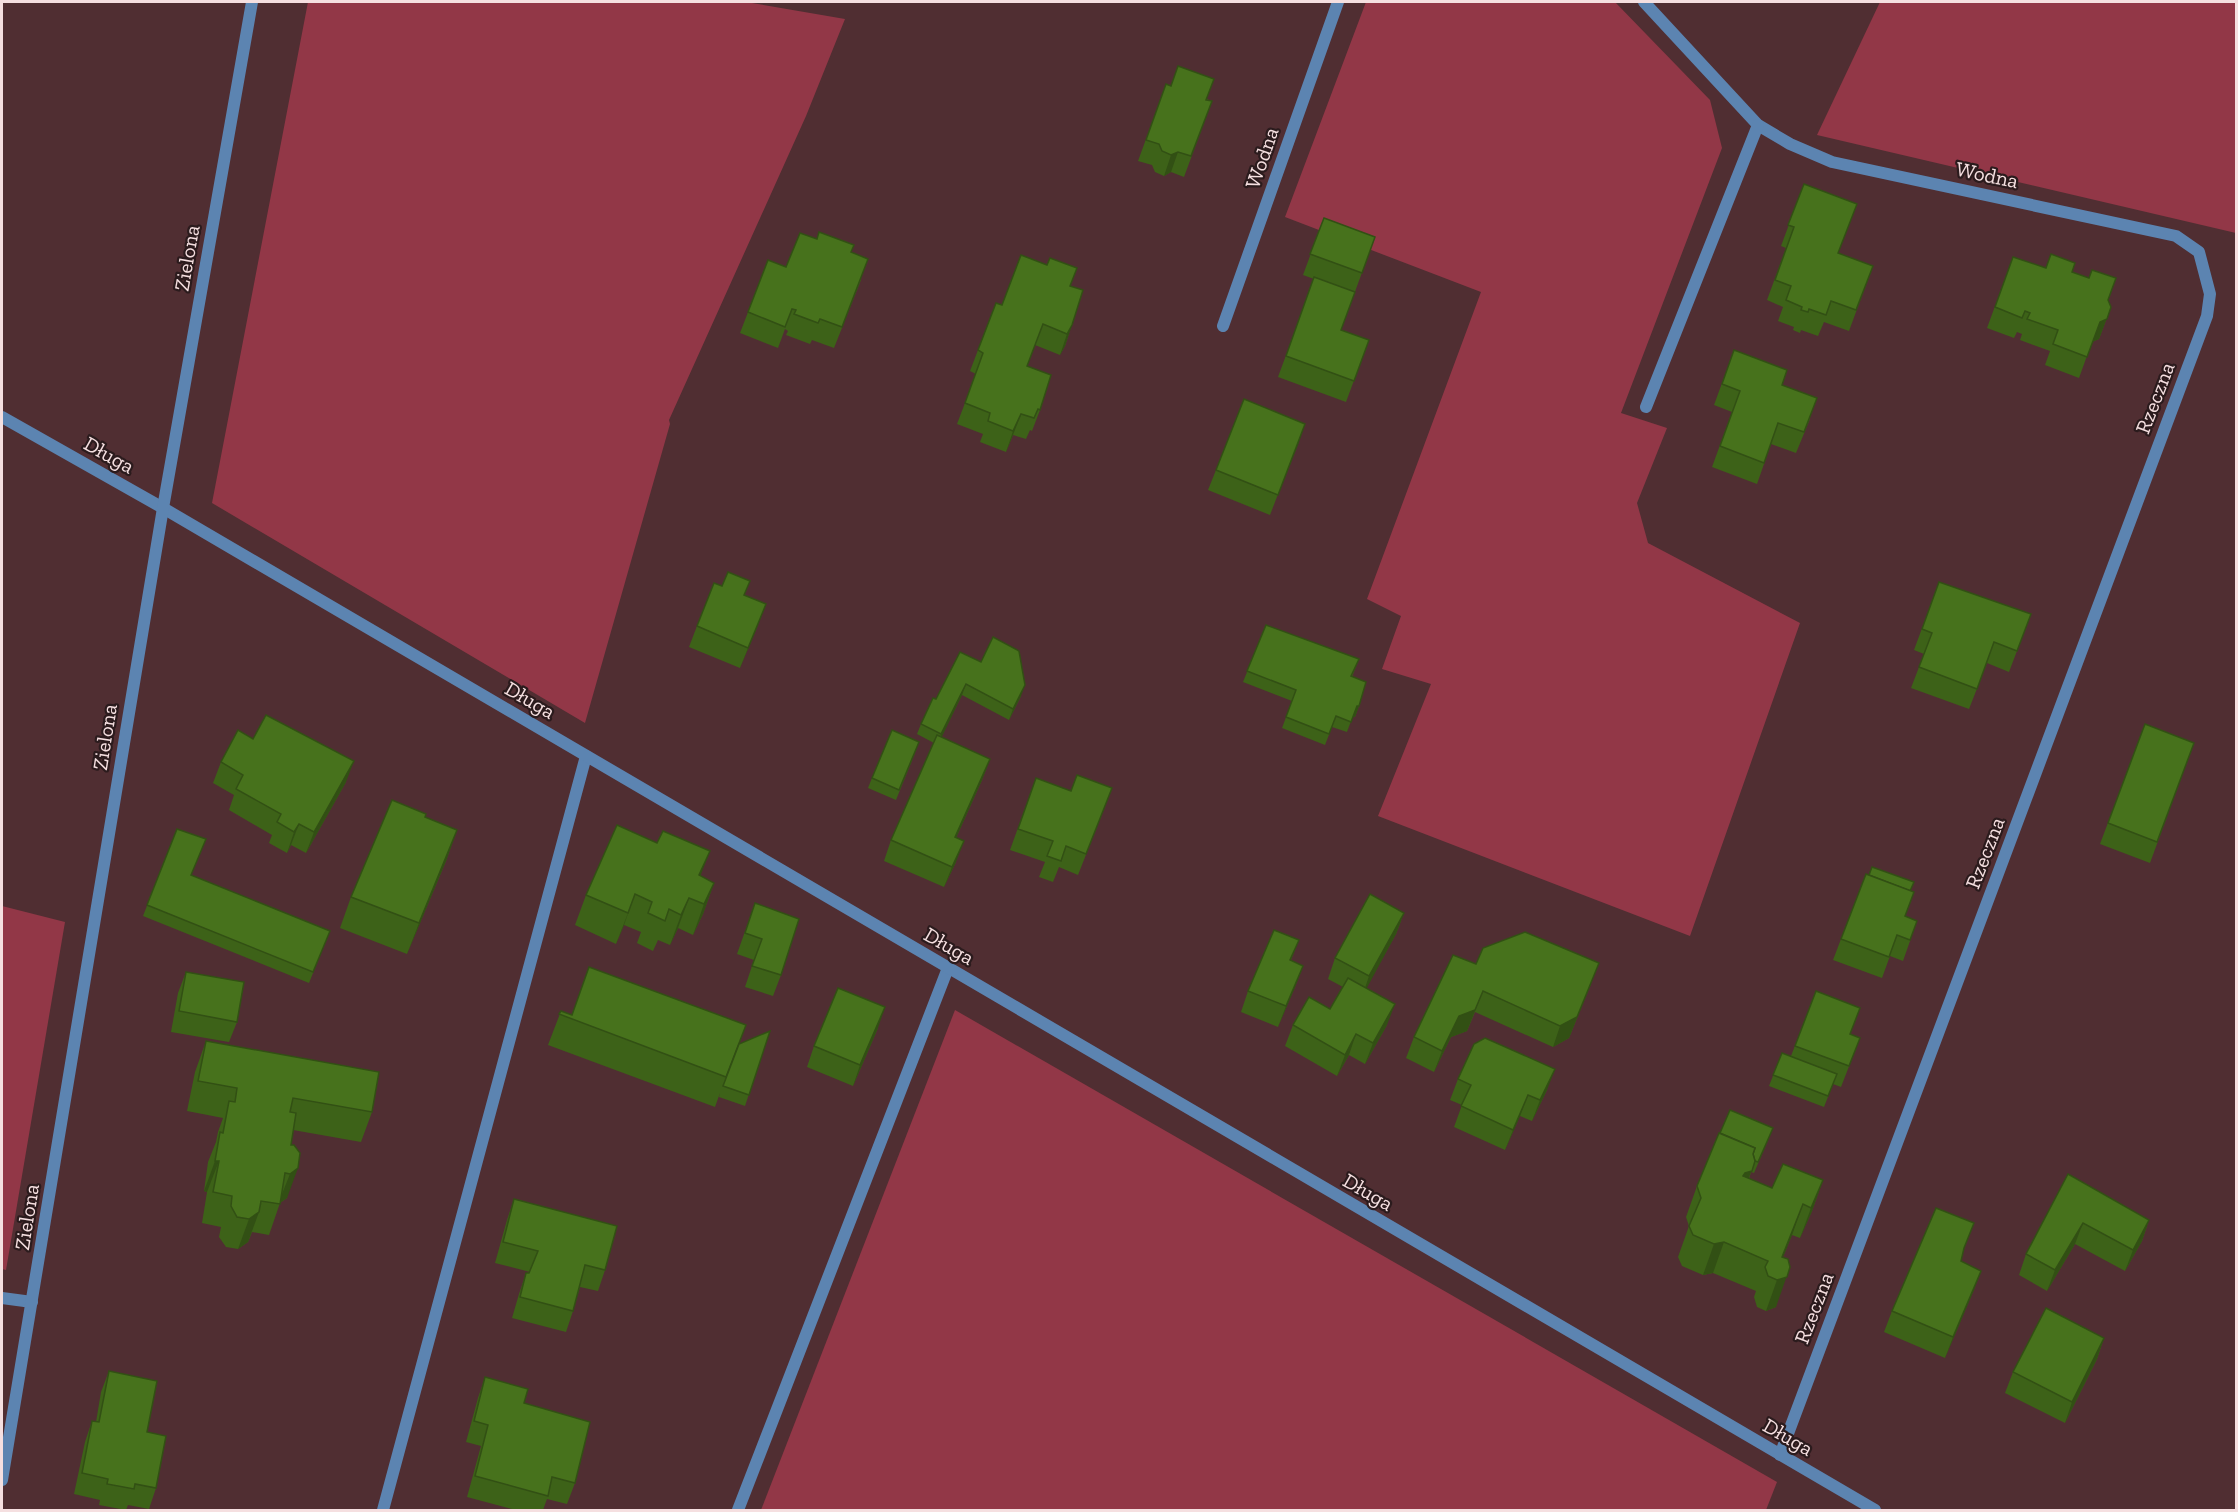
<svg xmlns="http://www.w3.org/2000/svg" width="2238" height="1512" font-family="'Zilla Slab',serif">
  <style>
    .green { fill: #923747 }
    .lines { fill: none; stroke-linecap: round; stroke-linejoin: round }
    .service { stroke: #5c84b1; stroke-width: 12 }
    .minor { stroke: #5c84b1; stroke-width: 12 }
    .wall { fill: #3d6218 }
    .shaded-wall { fill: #325014 }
    .building { fill: #47721c; stroke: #325014; stroke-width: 1.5 }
    .labels { text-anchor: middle; stroke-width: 4.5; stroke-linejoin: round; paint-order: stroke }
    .street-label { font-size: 21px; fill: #f5dfe0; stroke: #2b1b1d }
  </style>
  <rect width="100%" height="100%" fill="#502e32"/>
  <!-- green -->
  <g class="green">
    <polygon points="308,2 746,2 845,19 806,116 669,420 670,424 585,723 212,503"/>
    <polygon points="1366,2 1615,2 1710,100 1722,148 1621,413 1667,428 1637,503 1648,543 1800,623 1690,936 1378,816 1431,684 1382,669 1401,616 1367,599 1481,292 1285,217"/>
    <polygon points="1880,2 2236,2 2236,233 1817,135"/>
    <polygon points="2,906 65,922 6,1270 2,1269"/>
    <polygon points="955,1010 1777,1482 1766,1510 761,1510"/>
  </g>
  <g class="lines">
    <!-- service -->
    <g class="service">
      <polyline points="2,1298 32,1302"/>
      <polyline points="383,1510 586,756"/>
      <polyline points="738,1510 948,968"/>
    </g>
    <!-- minor -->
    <g class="minor">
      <polyline points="1644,2 1758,125 1790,144 1832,162 2176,236 2199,252 2210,294 2207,316 1780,1455"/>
      <polyline points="1223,326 1338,2"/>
      <polyline points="1646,407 1758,125"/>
      <polyline points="2,417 163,508 1875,1510"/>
      <polyline points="2,1480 163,508 252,2"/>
    </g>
  </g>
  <!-- wall -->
  <g class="wall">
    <polygon points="1166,84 1212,101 1184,177 1171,172 1164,176 1155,172 1152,165 1138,161"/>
    <polygon points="1804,184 1839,253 1873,266 1849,331 1824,322 1818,336 1801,330 1800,333 1793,330 1794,327 1778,321 1783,307 1767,300 1786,248 1781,246"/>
    <polygon points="1324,218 1375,237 1341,330 1369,340 1346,402 1278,377 1314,279 1303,275"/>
    <polygon points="851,252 861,280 834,348 812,340 810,344 786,335 788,331 785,329 778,348 740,333 768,260 786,267"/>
    <polygon points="2013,257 2046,268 2072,272 2111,307 2099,339 2092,342 2079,378 2045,365 2050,351 2020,340 2022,334 2017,332 2014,338 1987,328"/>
    <polygon points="1047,265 1077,268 1070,286 1083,290 1065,346 1060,355 1035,345 1027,366 1040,410 1032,431 1030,430 1026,439 1013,435 1006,452 980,442 983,434 957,424 976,374 970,371 978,350 1002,305"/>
    <polygon points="1734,350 1782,385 1810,419 1796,453 1771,444 1757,484 1712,467 1732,412 1714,405"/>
    <polygon points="1305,424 1270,515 1208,490 1216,470"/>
    <polygon points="1939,582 2031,614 2009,672 1987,663 1969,709 1911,688 1924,654 1914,650"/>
    <polygon points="745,595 758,625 740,668 689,647 697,626"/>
    <polygon points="1266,625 1359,659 1352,677 1359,706 1355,717 1353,716 1347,732 1332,727 1325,745 1282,728 1292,701 1243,682"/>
    <polygon points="960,652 1021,696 1009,720 962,695 941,737 990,759 982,780 956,838 956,862 944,887 884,861 891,840 934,743 917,734 921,724 936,699"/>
    <polygon points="2145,724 2194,743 2150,863 2100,844"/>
    <polygon points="253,739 346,782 306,853 291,845 287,853 269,843 272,835 229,810 234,795 213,783 221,762"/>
    <polygon points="915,753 896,800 868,788 872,778"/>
    <polygon points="1036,778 1104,809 1078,875 1059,867 1053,882 1039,877 1045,862 1010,850"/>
    <polygon points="425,817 457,830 446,861 407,954 340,928 351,897"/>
    <polygon points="177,829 191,875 330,931 309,983 143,916"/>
    <polygon points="700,876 714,883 703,914 693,935 678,928 670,945 658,940 653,951 637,943 641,932 624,925 616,944 575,925 586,895"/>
    <polygon points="1910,891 1905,916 1917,921 1903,961 1890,956 1882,978 1833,960 1841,939"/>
    <polygon points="755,903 781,975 773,996 745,987 754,960 737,954"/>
    <polygon points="1404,913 1396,934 1366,988 1387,1025 1365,1064 1349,1055 1337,1076 1285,1046 1293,1025 1330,1009 1343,987 1328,979 1335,958"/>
    <polygon points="1299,940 1291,960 1303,966 1295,987 1278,1027 1241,1012 1248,991"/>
    <polygon points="1476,964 1591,984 1569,1038 1553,1047 1475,1012 1467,1031 1451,1037 1434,1072 1406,1058 1414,1037"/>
    <polygon points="186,972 237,1022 229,1042 171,1032 178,993"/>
    <polygon points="1816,991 1851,1034 1860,1038 1841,1087 1833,1084 1824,1107 1769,1086 1782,1053 1791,1056"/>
    <polygon points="561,1011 572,1015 739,1044 770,1031 745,1106 719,1097 720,1093 715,1107 548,1045"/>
    <polygon points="878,1028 853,1086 807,1067 814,1046"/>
    <polygon points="206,1041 372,1112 361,1142 293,1130 291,1145 294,1145 287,1198 280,1203 269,1235 252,1232 248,1242 238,1249 226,1247 219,1237 221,1227 202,1223 207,1192 204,1191 208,1162 216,1142 218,1132 223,1118 187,1111 195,1072"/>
    <polygon points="1458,1079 1547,1090 1532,1121 1520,1116 1505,1150 1454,1127 1462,1105 1450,1100"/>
    <polygon points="1769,1138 1754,1173 1751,1172 1749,1179 1772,1188 1823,1180 1812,1211 1800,1238 1792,1235 1783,1257 1776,1307 1766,1311 1757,1307 1754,1297 1756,1291 1713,1273 1703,1275 1682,1266 1678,1257 1689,1226 1686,1217 1697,1186"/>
    <polygon points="2068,1174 2149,1220 2142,1241 2125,1271 2075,1244 2047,1291 2019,1275 2026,1254"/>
    <polygon points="514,1199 605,1270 598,1291 580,1287 573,1311 566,1332 512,1318 519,1294 526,1273 529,1273 530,1272 495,1263 507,1220"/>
    <polygon points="1963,1252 1961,1261 1981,1271 1973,1292 1945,1358 1884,1332 1892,1311"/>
    <polygon points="2104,1338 2097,1359 2065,1423 2005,1393 2013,1372"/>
    <polygon points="109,1371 147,1432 156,1488 149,1509 128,1505 126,1510 99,1505 100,1500 74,1494 85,1442 92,1421 96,1422 101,1392"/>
    <polygon points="485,1377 524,1403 575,1483 567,1504 547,1499 543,1510 516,1510 467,1497 481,1446 466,1442 478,1398"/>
  </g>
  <!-- shaded-wall -->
  <g class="shaded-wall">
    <polygon points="1178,152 1171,172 1164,176 1171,155"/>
    <polygon points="2111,307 2099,339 2092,342 2100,322"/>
    <polygon points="1072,325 1065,346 1060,355 1067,334"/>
    <polygon points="1021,414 1013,435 1006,452 1013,431"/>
    <polygon points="1305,424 1298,445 1270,515 1278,495"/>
    <polygon points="766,604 758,625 740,668 748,648"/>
    <polygon points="966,684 962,695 938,745 941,734"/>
    <polygon points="1025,685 1021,696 1009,720 1013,709"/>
    <polygon points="1357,706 1359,706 1355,717 1353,716 1347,732"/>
    <polygon points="990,759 982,780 947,858 955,837"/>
    <polygon points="354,761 346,782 306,853 314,832"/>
    <polygon points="299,824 291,845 287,853 294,832"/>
    <polygon points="457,830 446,861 407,954 419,923"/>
    <polygon points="964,841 956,862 944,887 952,867"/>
    <polygon points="710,851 698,882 699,875"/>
    <polygon points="714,883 703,914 693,935 704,904"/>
    <polygon points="635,894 624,925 616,944 628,913"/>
    <polygon points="689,898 678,928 670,945 681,915"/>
    <polygon points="1404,913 1396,934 1362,997 1369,976"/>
    <polygon points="1599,963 1569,1038 1553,1047 1560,1026"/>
    <polygon points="1303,966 1295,987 1278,1027 1286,1006"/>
    <polygon points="1483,991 1467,1031 1451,1037 1434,1072 1442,1051 1459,1016"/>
    <polygon points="1395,1004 1387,1025 1365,1064 1373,1043"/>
    <polygon points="885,1007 878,1028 853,1086 860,1065"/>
    <polygon points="1356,1034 1349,1055 1337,1076 1345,1055"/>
    <polygon points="1555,1069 1547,1090 1532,1121 1540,1100"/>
    <polygon points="1528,1095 1520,1116 1505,1150 1513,1130"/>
    <polygon points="215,1161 219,1161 207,1192 204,1191"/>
    <polygon points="1755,1161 1740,1202 1734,1204 1745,1173"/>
    <polygon points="298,1168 287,1198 278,1204 290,1174"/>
    <polygon points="1823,1180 1812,1211 1800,1238 1811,1208"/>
    <polygon points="1803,1204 1792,1235 1774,1279 1782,1257"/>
    <polygon points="259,1212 248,1242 238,1249 249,1219"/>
    <polygon points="2149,1220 2142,1241 2125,1271 2133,1250"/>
    <polygon points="2083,1223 2075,1244 2047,1291 2055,1270"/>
    <polygon points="1724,1242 1713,1273 1703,1275 1714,1244"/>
    <polygon points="1790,1267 1776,1307 1766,1311 1777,1280"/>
    <polygon points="1981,1271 1973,1292 1945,1358 1953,1337"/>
    <polygon points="2104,1338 2097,1359 2065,1423 2072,1402"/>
  </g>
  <!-- building -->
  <g class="building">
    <polygon points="1178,66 1214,79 1206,100 1212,101 1191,156 1178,152 1171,155 1162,151 1159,144 1146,140 1166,84 1171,86"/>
    <polygon points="1804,184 1857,204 1838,253 1873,266 1856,310 1831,301 1826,315 1809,309 1808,312 1801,310 1802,307 1786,300 1791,286 1775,280 1794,227 1788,225"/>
    <polygon points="1324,218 1375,237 1362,273 1310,254"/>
    <polygon points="819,232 854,245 851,252 868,259 842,327 820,319 818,323 794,314 796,310 792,309 785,327 748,312 768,260 786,267 800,233 817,239"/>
    <polygon points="2051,254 2075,263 2072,272 2089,278 2092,270 2116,278 2108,300 2111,307 2107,319 2100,322 2087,357 2053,344 2058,330 2027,319 2030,313 2025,311 2022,318 1995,307 2013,257 2046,268"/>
    <polygon points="1021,255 1047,265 1050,258 1077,268 1070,286 1083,290 1072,325 1067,334 1043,324 1027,366 1051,375 1040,410 1038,409 1034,418 1021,414 1013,431 988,421 990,413 965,403 983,353 978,350 996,303 1002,305"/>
    <polygon points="1314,277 1355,292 1341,330 1369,340 1354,381 1286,356"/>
    <polygon points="1734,350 1787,370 1782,385 1817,398 1804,432 1778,423 1764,463 1720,446 1740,391 1722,384"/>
    <polygon points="1244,399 1305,424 1278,495 1216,470"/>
    <polygon points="728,572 750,581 744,595 766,604 748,648 697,626 714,583 722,586"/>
    <polygon points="1939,582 2031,614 2017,651 1994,642 1977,689 1919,667 1932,633 1922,629"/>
    <polygon points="1266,625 1359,659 1351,676 1366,682 1359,706 1357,706 1351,722 1336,716 1329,734 1286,717 1296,690 1247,671"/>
    <polygon points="993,637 1019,651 1025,685 1013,709 966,684 941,734 921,724 933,698 936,699 960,652 981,662"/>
    <polygon points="266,715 354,761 314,832 299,824 294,832 277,822 281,814 236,789 243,775 221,762 238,730 253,739"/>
    <polygon points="2145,724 2194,743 2157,842 2108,823"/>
    <polygon points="892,730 919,742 899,790 872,778"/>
    <polygon points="937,735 990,759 955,837 964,841 952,867 891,840"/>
    <polygon points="1077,775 1112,788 1086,854 1066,846 1061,861 1047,856 1053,841 1018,829 1036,778 1071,791"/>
    <polygon points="392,800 426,814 425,817 457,830 419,923 351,897"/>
    <polygon points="617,825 657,843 663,831 710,851 699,875 714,883 704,904 689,898 681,915 669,909 665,921 648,913 652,902 635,894 628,913 586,895"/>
    <polygon points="177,829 206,839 191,875 330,931 313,972 147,905"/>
    <polygon points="1872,867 1914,882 1910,891 1869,875"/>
    <polygon points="1866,874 1914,892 1905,916 1917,921 1910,940 1897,935 1889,957 1841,939"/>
    <polygon points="1370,894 1404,913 1369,976 1335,958"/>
    <polygon points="755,903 799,919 781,975 752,966 762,939 745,933"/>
    <polygon points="1274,930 1299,940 1290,960 1303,966 1286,1006 1248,991"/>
    <polygon points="1525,932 1599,963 1577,1017 1560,1026 1483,991 1475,1010 1459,1016 1442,1051 1414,1037 1453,955 1476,964 1483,948"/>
    <polygon points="589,967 746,1025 726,1077 559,1014 561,1011 572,1015"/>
    <polygon points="186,972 244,982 237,1022 179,1011"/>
    <polygon points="1348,978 1395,1004 1373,1043 1356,1034 1345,1055 1293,1025 1309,997 1330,1009"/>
    <polygon points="838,988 885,1007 860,1065 814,1046"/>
    <polygon points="1816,991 1860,1008 1850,1034 1860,1038 1849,1066 1795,1046"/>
    <polygon points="770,1031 749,1095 723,1086 739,1044"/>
    <polygon points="1485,1038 1555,1069 1540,1100 1528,1095 1513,1130 1461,1106 1471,1085 1458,1079 1474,1044"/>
    <polygon points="206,1041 379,1072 372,1112 293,1098 290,1112 296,1113 291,1145 294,1145 300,1153 298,1168 290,1174 285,1173 280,1204 261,1201 259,1212 249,1219 237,1217 231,1206 232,1196 213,1192 219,1161 215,1161 220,1132 223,1133 229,1101 235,1102 237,1088 198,1081"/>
    <polygon points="1782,1053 1837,1074 1828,1096 1773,1075"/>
    <polygon points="1730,1110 1773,1128 1758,1162 1755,1161 1753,1154 1755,1148 1720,1133"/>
    <polygon points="1719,1133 1755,1148 1753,1154 1755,1161 1752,1171 1745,1173 1743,1176 1772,1188 1783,1164 1823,1180 1811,1208 1803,1204 1782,1257 1788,1259 1790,1267 1787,1277 1777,1280 1768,1276 1765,1267 1768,1261 1724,1242 1714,1244 1693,1235 1689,1226 1701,1198 1697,1186"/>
    <polygon points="2068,1174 2149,1220 2133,1250 2083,1223 2055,1270 2026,1254"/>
    <polygon points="514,1199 617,1226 605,1270 585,1265 573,1311 520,1297 526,1273 529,1273 538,1251 503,1242"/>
    <polygon points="1936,1208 1974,1223 1964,1248 1961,1261 1981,1271 1953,1337 1892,1311"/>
    <polygon points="2046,1308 2104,1338 2072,1402 2013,1372"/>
    <polygon points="109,1371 157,1381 147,1432 166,1436 156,1488 135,1484 134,1489 107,1484 108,1479 82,1473 92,1421 99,1422"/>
    <polygon points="485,1377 528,1389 524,1403 590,1422 575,1483 552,1477 548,1496 475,1476 488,1425 474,1421"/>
  </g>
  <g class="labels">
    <!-- street labels -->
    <g class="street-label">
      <text transform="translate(1262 158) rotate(-71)" y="7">Wodna</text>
      <text transform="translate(1987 175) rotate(12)" y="7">Wodna</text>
      <text transform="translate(187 258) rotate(-80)" y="7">Zielona</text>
      <text transform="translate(2155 398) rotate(-69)" y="7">Rzeczna</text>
      <text transform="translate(109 455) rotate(29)" y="7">Długa</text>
      <text transform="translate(530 700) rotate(30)" y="7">Długa</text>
      <text transform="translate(105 737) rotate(-81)" y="7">Zielona</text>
      <text transform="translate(1985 853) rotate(-69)" y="7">Rzeczna</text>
      <text transform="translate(949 946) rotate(30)" y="7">Długa</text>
      <text transform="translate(1368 1192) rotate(30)" y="7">Długa</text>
      <text transform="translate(27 1217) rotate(-81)" y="7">Zielona</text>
      <text transform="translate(1814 1308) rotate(-69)" y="7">Rzeczna</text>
      <text transform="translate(1788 1437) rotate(30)" y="7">Długa</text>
    </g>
  </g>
  <!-- border -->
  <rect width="2238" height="1512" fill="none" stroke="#f5dfe0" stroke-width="6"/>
</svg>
